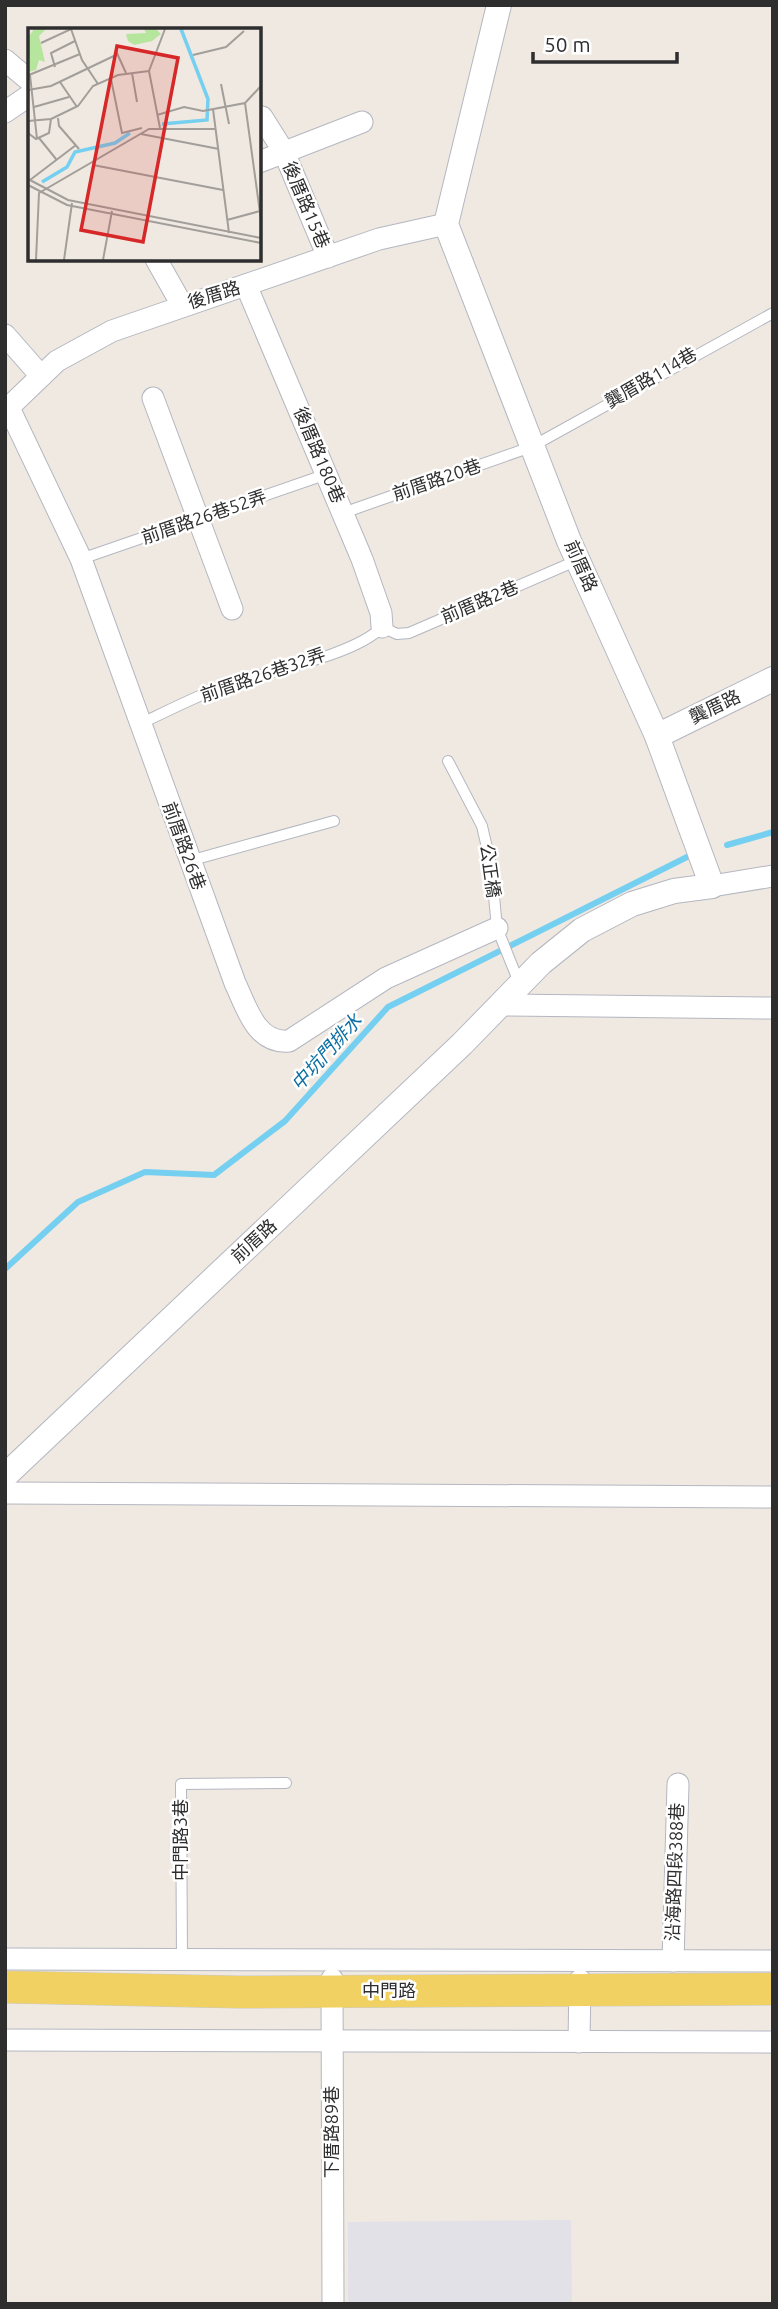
<svg xmlns="http://www.w3.org/2000/svg" width="778" height="2309" font-family="Ubuntu,'Noto Sans TC',sans-serif">
  <style>
    .industrial { fill: #e3e1e8 }
    .lines { fill: none; stroke-linecap: round; stroke-linejoin: round }
    .stream { stroke: #75cff0; stroke-width: 6 }
    .service-casing { stroke: #b4b7c1; stroke-width: 12 }
    .minor-casing { stroke: #b4b7c1; stroke-width: 23 }
    .tertiary-casing { stroke: #b4b7c1; stroke-width: 26 }
    .primary-casing { stroke: #c9c9c9; stroke-width: 33 }
    .service { stroke: #fff; stroke-width: 10 }
    .minor { stroke: #fff; stroke-width: 21 }
    .tertiary { stroke: #fff; stroke-width: 24 }
    .primary { stroke: #f2d163; stroke-width: 32 }
    .labels { text-anchor: middle; stroke-width: 5; stroke-linejoin: round; paint-order: stroke }
    .street-label { font-size: 18px; fill: #2e2e2e; stroke: #fff }
    .water-label { font-size: 19px; font-style: italic; fill: #0d6fa3; stroke: #fff }
    .inset-river { fill: none; stroke: #75cff0; stroke-width: 3.5 }
    .inset-road { fill: none; stroke: #a29e99; stroke-width: 2 }
    .view { fill: #d62828; fill-opacity: 0.15; stroke: #d62828; stroke-width: 3.5 }
    .inset-edge { fill: none; stroke: #2e2e2e; stroke-width: 3.5 }
  </style>
  <rect width="100%" height="100%" fill="#efe9e1"/>
  <!-- industrial -->
  <polygon class="industrial" points="571,2220 572,2304 348,2304 348,2222"/>
  <g class="lines">
    <!-- stream -->
    <g class="stream">
      <polyline points="727,845 773,832"/>
      <polyline points="5,1269 78,1202 145,1172 214,1175 285,1121 388,1007 687,857"/>
    </g>
    <!-- service casing -->
    <g class="service-casing">
      <g id="service">
        <polyline points="343,513 531,447 773,313"/>
        <polyline points="81,559 327,474"/>
        <path d="M142,723C167,711 191,699 216,689C258,672 352,658 382,627L397,634L409,633L578,560"/>
        <polyline points="448,761 482,826 491,865 497,928 520,985"/>
        <polyline points="189,861 334,821"/>
        <polyline points="182,1959 181,1784 286,1783"/>
      </g>
    </g>
    <!-- minor casing -->
    <g class="minor-casing">
      <g id="minor">
        <polyline points="5,60 30,81"/>
        <polyline points="5,112 30,95"/>
        <polyline points="262,117 284,152 328,257"/>
        <polyline points="259,162 362,122"/>
        <polyline points="156,259 182,305"/>
        <polyline points="246,285 362,559 381,613 382,627"/>
        <polyline points="5,335 41,376"/>
        <polyline points="153,398 232,609"/>
        <path d="M9,408L81,559L235,983C247,1008 256,1044 289,1041L386,978L497,928"/>
        <polyline points="5,411 57,361 112,331 379,239 446,224"/>
        <polyline points="712,886 773,876"/>
        <polyline points="503,1005 773,1008"/>
        <polyline points="5,1493 773,1497"/>
        <polyline points="5,1959 773,1961"/>
        <polyline points="673,1961 678,1784"/>
        <polyline points="332,1979 333,2304"/>
        <polyline points="5,2040 773,2042"/>
        <polyline points="579,2042 580,1980"/>
      </g>
    </g>
    <!-- tertiary casing -->
    <g class="tertiary-casing">
      <g id="tertiary">
        <polyline points="657,736 773,679"/>
        <polyline points="5,1476 462,1044 541,963 582,930 632,904 674,891 712,886 657,736 569,541 446,224 499,5"/>
      </g>
    </g>
    <!-- primary casing -->
    <g class="primary-casing">
      <polyline id="primary" points="5,1987 238,1992 773,1989"/>
    </g>
    <!-- service -->
    <use href="#service" class="service"/>
    <!-- minor -->
    <use href="#minor" class="minor"/>
    <!-- tertiary -->
    <use href="#tertiary" class="tertiary"/>
    <!-- primary -->
    <use href="#primary" class="primary"/>
  </g>
  <g class="labels">
    <!-- street labels -->
    <g class="street-label">
      <text transform="translate(306 205) rotate(67)" y="6">後厝路15巷</text>
      <text transform="translate(214 295) rotate(-17)" y="6">後厝路</text>
      <text transform="translate(651 378) rotate(-30)" y="6">龔厝路114巷</text>
      <text transform="translate(319 455) rotate(67)" y="6">後厝路180巷</text>
      <text transform="translate(437 480) rotate(-19)" y="6">前厝路20巷</text>
      <text transform="translate(204 517) rotate(-19)" y="6">前厝路26巷52弄</text>
      <text transform="translate(581 566) rotate(66)" y="6">前厝路</text>
      <text transform="translate(480 602) rotate(-23)" y="6">前厝路2巷</text>
      <text transform="translate(263 675) rotate(-19)" y="6">前厝路26巷32弄</text>
      <text transform="translate(715 707) rotate(-26)" y="6">龔厝路</text>
      <text transform="translate(184 846) rotate(70)" y="6">前厝路26巷</text>
      <text transform="translate(490 871) rotate(82)" y="6">公正橋</text>
      <text transform="translate(254 1241) rotate(-43)" y="6">前厝路</text>
      <text transform="translate(181 1840) rotate(-90)" y="6">中門路3巷</text>
      <text transform="translate(675 1872) rotate(-88)" y="6">沿海路四段388巷</text>
      <text x="389" y="1997">中門路</text>
      <text transform="translate(332 2132) rotate(-90)" y="6">下厝路89巷</text>
    </g>
    <!-- water labels -->
    <g class="water-label">
      <text transform="translate(326 1052) rotate(-48)" y="7">中坑門排水</text>
    </g>
  </g>
  <!-- overview -->
  <g transform="translate(28 28)">
    <rect width="233" height="233" fill="#efe9e1"/>
    <path d="M6,1H18L11,8L17,34L11,32L8,42L0,44V10ZM116,1H128L133,6L124,13L106,17L100,13L98,6L118,5Z" fill="#b6e59e"/>
    <path class="inset-river" d="M134,96L179,92L180,71L153,1M14,154L39,139L47,124L87,115L102,105"/>
    <path class="inset-road" d="M13,15L43,1L54,32L70,56M88,23L98,45M165,27L198,19L216,3M27,39L23,25L47,13M104,45L109,74M1,47L52,26M2,47L9,111M83,51L94,105L114,100M32,54L49,79M193,56L201,96M0,62L23,58L90,26M217,75L233,192M6,79L41,69M185,81L201,205M129,87L156,79L175,83L217,75L233,58M30,90L31,98L51,121M0,93L23,91M132,100L121,43L137,1M0,105L8,111L21,105L23,91L50,78L65,58L90,47L121,43M113,106L191,121M11,110L28,131M65,137L195,162M0,151L40,172L233,210M2,152L48,117M0,157L39,177L233,215M199,192L232,183M8,232L11,165L121,101H188M36,232L44,175M75,232L84,183"/>
    <path class="view" d="M89,18L150,30L115,214L53,202Z"/>
    <rect width="233" height="233" class="inset-edge"/>
  </g>
  <!-- border -->
  <rect width="778" height="2309" fill="none" stroke="#2e2e2e" stroke-width="14"/>
  <!-- scale -->
  <path d="M533 52v10h144v-10" fill="none" stroke="#2e2e2e" stroke-width="3.5"/>
  <text x="544" y="52" font-size="21" fill="#2e2e2e" stroke="#ffffff" stroke-width="5" paint-order="stroke">50 m</text>
</svg>
